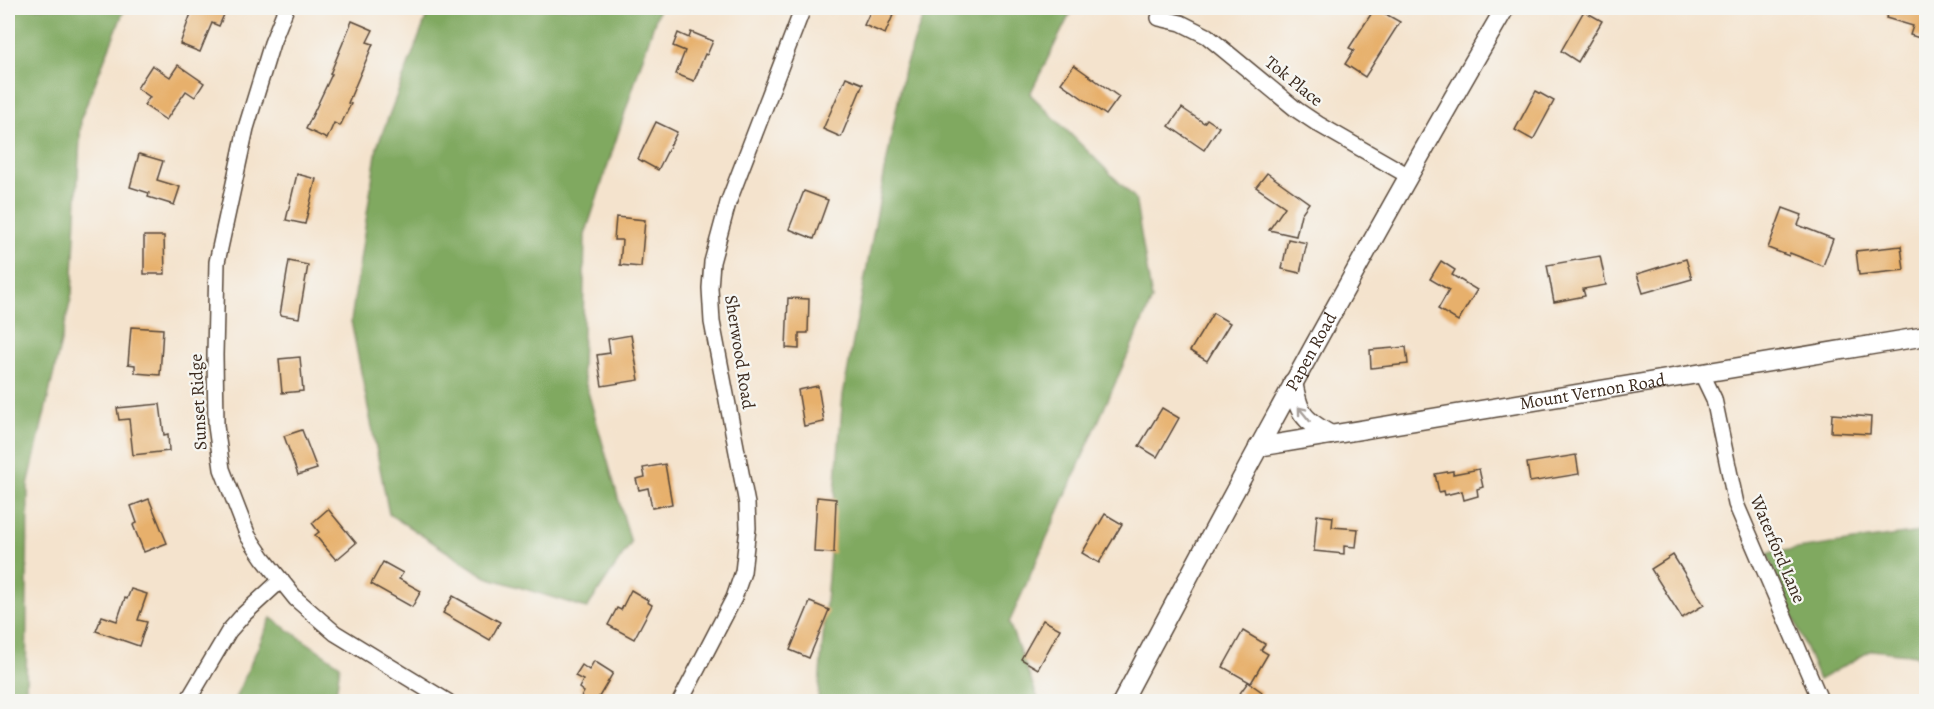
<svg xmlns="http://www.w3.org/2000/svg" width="1934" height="709" font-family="Alegreya,serif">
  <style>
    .forest { fill: #80a960; stroke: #5e6a3f; stroke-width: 1.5 }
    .building { fill: #e7b06c }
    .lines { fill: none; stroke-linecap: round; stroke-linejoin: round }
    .minor-casing { stroke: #574638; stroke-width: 18 }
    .tertiary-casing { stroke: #574638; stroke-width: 21 }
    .minor { stroke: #fff; stroke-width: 15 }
    .tertiary { stroke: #fff; stroke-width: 18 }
    .oneway { stroke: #a79f9a }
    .labels { text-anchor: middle; stroke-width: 4.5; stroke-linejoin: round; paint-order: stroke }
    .street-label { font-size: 18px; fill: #3b2a1e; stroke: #f6f6f2 }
  </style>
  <rect width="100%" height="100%" fill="#f6f6f2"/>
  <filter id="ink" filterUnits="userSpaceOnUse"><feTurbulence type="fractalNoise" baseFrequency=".0167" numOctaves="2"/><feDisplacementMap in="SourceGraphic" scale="12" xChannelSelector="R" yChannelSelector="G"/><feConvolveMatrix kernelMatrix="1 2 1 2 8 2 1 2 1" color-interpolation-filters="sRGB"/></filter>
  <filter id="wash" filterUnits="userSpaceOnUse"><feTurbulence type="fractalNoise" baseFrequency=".008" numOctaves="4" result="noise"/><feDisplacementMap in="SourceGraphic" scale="24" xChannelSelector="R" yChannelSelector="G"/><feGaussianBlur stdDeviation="1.35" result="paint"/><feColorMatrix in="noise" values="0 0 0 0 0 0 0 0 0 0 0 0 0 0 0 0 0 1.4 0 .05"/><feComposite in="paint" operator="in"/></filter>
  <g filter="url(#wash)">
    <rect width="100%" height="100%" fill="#f4e3cd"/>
    <!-- forest -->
    <g class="forest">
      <polygon points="8,8 125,8 81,118 72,294 28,485 26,702 8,701"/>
      <polygon points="430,8 659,8 585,235 582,371 631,543 587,608 486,577 389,514 351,321 377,147"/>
      <polygon points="926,8 1073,8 1030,94 1135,198 1152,300 1009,623 1039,701 825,702 818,699 843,395 904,69"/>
      <polygon points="1926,531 1926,679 1916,655 1872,650 1819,680 1767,553"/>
      <polygon points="271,618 340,665 335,701 234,701"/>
    </g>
    <g id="blocks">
      <!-- building -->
      <g class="building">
        <polygon points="193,8 219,8 226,10 219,26 212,23 200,52 180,44"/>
        <polygon points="872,8 896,8 885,34 864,25"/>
        <polygon points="1375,8 1400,22 1365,77 1345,64 1354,50 1349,48"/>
        <polygon points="1889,8 1926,8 1926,40 1910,35 1913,26 1886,18"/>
        <polygon points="1584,11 1602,21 1578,62 1561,51"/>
        <polygon points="352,21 373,30 367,42 373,44 348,103 351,104 340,126 334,123 327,139 306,129 332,74 330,74"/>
        <polygon points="691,32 713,41 707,55 705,54 694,81 676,74 685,51 673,46 678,33 689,38"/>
        <polygon points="152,65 170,77 178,65 204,83 195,97 186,91 166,120 144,105 150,97 137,88"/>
        <polygon points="1074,65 1119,97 1106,115 1061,83"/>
        <polygon points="846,77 863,84 841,137 823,129"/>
        <polygon points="1536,91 1554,101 1533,140 1515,130"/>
        <polygon points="1182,108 1204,123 1207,119 1219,127 1204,150 1169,126"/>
        <polygon points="656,122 677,132 658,170 638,159"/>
        <polygon points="139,154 163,161 157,180 180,187 174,205 148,197 149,193 130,187"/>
        <polygon points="1267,173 1309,203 1301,214 1296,236 1269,230 1285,207 1256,187"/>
        <polygon points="297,174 316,179 305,224 286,220"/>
        <polygon points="804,191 828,200 814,239 789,229"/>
        <polygon points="1783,208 1802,215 1798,225 1833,239 1823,266 1790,253 1789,256 1768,248"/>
        <polygon points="616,217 645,220 641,267 620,265 622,240 614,240"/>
        <polygon points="144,236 164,236 165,274 144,274"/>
        <polygon points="1288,239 1307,243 1300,273 1282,269"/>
        <polygon points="1901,246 1904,270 1859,275 1856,251"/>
        <polygon points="1600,256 1606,285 1583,289 1585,296 1554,302 1547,265"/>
        <polygon points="1686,259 1692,279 1643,293 1637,274"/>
        <polygon points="289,261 308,265 299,318 280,315"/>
        <polygon points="1441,261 1455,270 1452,275 1477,290 1458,321 1438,309 1449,290 1430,279"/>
        <polygon points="788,298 809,299 808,333 799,333 799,349 786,348"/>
        <polygon points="1213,313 1230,323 1207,361 1190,351"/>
        <polygon points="131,327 163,329 160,375 135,373 135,365 128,364"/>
        <polygon points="631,335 639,380 602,386 597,355 610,353 608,339"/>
        <polygon points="1406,347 1408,364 1371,368 1370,350"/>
        <polygon points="300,357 303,391 282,393 279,359"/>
        <polygon points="818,386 824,422 804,426 798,390"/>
        <polygon points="160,404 164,435 168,434 169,451 133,455 129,419 119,420 117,408"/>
        <polygon points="1162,408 1179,418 1157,457 1139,446"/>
        <polygon points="1832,414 1871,417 1870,434 1831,432"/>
        <polygon points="302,430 317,469 298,475 284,436"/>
        <polygon points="1576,455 1579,474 1530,482 1527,463"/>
        <polygon points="665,464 672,504 652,508 648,488 639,490 636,479 645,477 643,468"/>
        <polygon points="1479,469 1483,487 1477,489 1478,496 1464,500 1462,491 1445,495 1444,491 1439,492 1435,474 1453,471 1453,474"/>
        <polygon points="817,497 836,499 834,553 814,552"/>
        <polygon points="149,499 167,543 144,552 133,525 137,523 131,506"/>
        <polygon points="328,509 356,543 336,560 315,535 319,532 312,523"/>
        <polygon points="1105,514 1122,524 1099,563 1082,553"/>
        <polygon points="1317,515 1333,517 1332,527 1358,529 1356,547 1344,546 1344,554 1314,551"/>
        <polygon points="1673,555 1704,605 1682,618 1651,569"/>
        <polygon points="383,562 403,573 399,579 421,591 412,607 371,584"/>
        <polygon points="131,589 147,594 138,620 147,622 139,646 96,631 102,616 117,621 125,598 127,599"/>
        <polygon points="631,590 648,600 647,602 652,605 634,639 608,625 617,608 621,610"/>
        <polygon points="453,596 500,622 490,640 443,613"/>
        <polygon points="810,602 829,610 809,658 790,650"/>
        <polygon points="1043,620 1060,629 1038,669 1021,659"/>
        <polygon points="1243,631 1265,644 1261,650 1268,654 1251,683 1223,667"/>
        <polygon points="594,661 613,673 596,702 578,702 584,692 579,688 583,680 575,676 582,665 589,670"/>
        <polygon points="1248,682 1262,692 1255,702 1251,702 1240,693"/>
      </g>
    </g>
  </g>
  <g filter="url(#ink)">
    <use href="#blocks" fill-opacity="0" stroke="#574638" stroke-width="1.5"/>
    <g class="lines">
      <!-- minor casing -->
      <g class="minor-casing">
        <g id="minor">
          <polyline points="286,8 272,43 246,128 217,262 215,355 216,426 222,469 248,536 263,558 296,599 335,633 448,702"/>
          <polyline points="1159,18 1181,23 1207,36 1297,110 1318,124 1407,175"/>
          <polyline points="1702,374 1714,399 1736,504 1821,702"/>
          <polyline points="187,702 229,631 244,614 281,580"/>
          <polyline points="680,702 734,598 743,572 748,528 747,504 712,322 710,288 712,262 728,203 803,8"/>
        </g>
      </g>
      <!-- tertiary casing -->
      <g class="tertiary-casing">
        <g id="tertiary">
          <path d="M1293,382C1299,414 1302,419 1331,435"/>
          <path id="s1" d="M1258,447L1926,336"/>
          <path id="s2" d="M1122,702C1246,468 1372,236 1505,8"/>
        </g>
      </g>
      <!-- minor -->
      <use href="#minor" class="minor"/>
      <!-- tertiary -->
      <use href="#tertiary" class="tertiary"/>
    </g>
    <!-- one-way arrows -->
    <defs><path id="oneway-shaft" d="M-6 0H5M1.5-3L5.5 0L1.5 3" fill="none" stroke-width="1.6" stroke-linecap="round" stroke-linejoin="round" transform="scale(1.5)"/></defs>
    <use class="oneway" href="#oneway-shaft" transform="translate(1304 414) rotate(-129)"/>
  </g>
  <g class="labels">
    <!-- street labels -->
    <g class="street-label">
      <text transform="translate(1294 81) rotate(39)" y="6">Tok Place</text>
      <text transform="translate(740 352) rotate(81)" y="6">Sherwood Road</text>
      <text dy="6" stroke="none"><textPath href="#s2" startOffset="398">Papen Road</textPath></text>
      <text dy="6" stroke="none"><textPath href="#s1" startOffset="339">Mount Vernon Road</textPath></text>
      <text transform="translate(198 402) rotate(-93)" y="6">Sunset Ridge</text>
      <text transform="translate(1778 549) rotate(67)" y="6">Waterford Lane</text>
    </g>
  </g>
  <!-- margin -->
  <rect width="1934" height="709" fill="none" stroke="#f6f6f2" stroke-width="30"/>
</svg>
